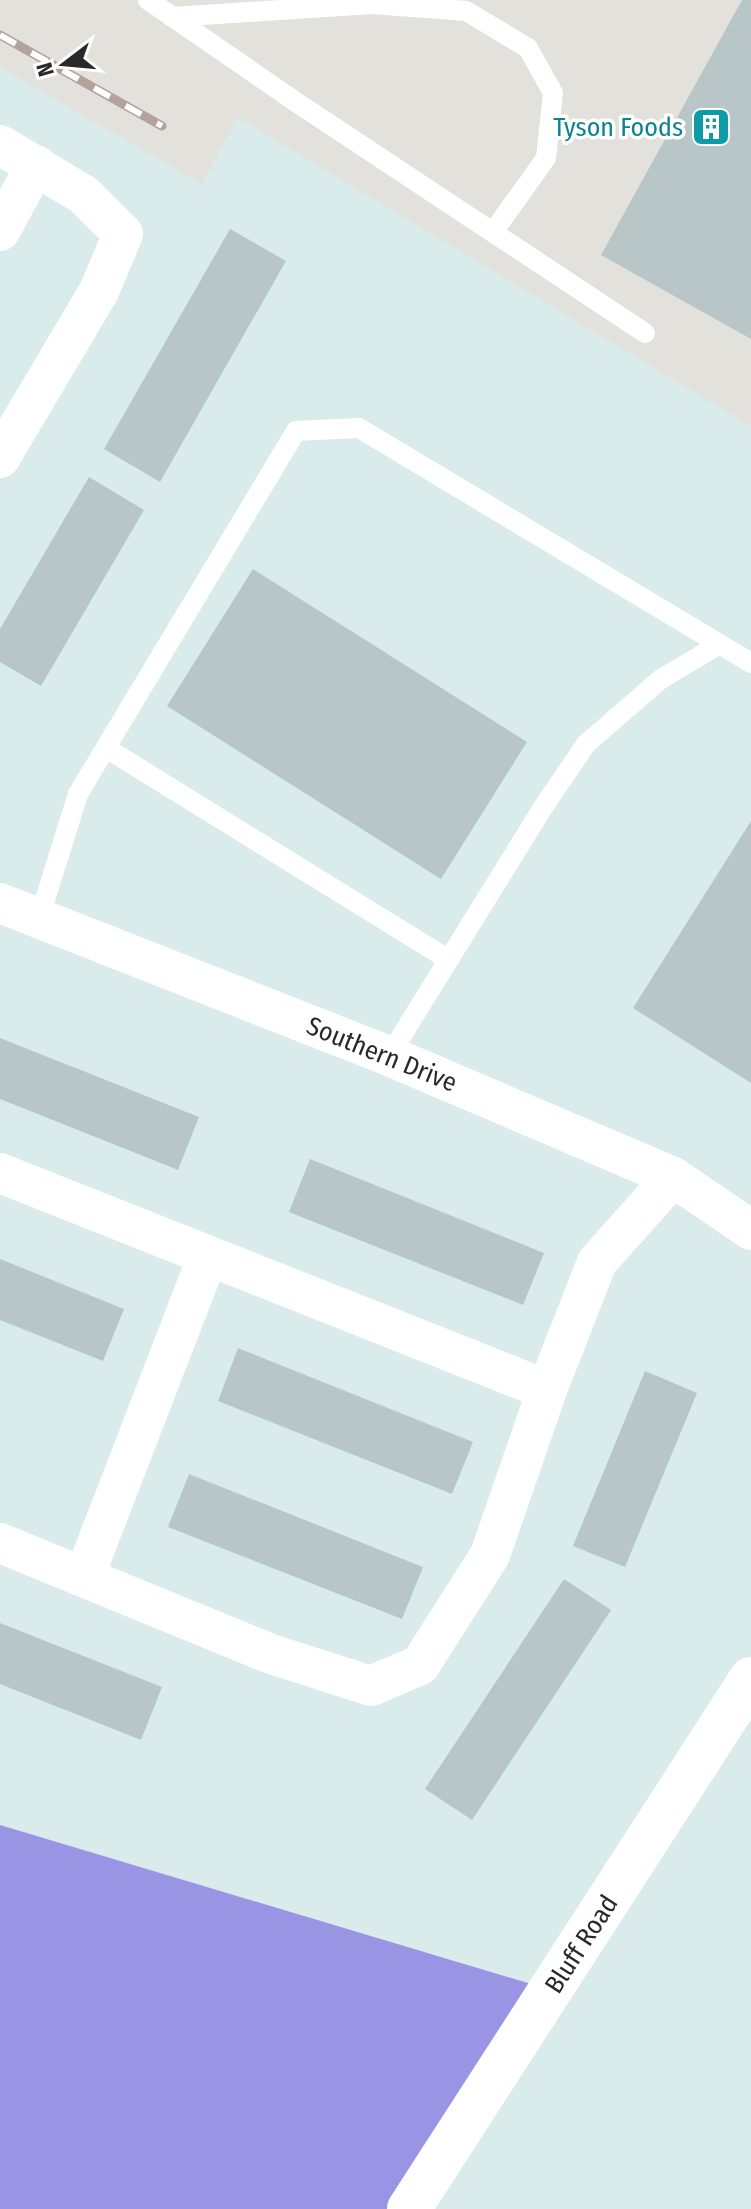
<svg xmlns="http://www.w3.org/2000/svg" width="751" height="2209" font-family="'Fira Sans Condensed',sans-serif">
  <style>
    .industrial { fill: #e3e1db }
    .green { fill: #9a94e4 }
    .building { fill: #b9c6c7 }
    .lines { fill: none; stroke-linecap: round; stroke-linejoin: round }
    .lane { stroke: #fff; stroke-width: 20 }
    .street { stroke: #fff; stroke-width: 40 }
    .secondary { stroke: #fff; stroke-width: 44 }
    .rail-casing { stroke: #b4a39c; stroke-width: 9 }
    .rail { stroke: #fff; stroke-width: 6; stroke-dasharray: 18; stroke-linecap: butt }
    .labels { text-anchor: middle; stroke-width: 7; stroke-linejoin: round; paint-order: stroke }
    .culture-label { font-size: 26px; fill: #0d838f; stroke: #fff; text-anchor: end }
    .street-label { font-size: 26px; fill: #292929; stroke: #fff }
  </style>
  <rect width="100%" height="100%" fill="#daebeb"/>
  <!-- industrial -->
  <polygon class="industrial" points="0,0 751,0 751,426 238,117 202,184 0,67"/>
  <!-- green -->
  <polygon class="green" points="0,1825 551,1990 409,2209 0,2209"/>
  <!-- building -->
  <g class="building">
    <polygon points="742,0 751,0 751,339 601,255"/>
    <polygon points="230,229 286,261 160,482 104,449"/>
    <polygon points="89,477 144,510 41,686 0,662 0,629"/>
    <polygon points="253,569 527,742 441,879 167,706"/>
    <polygon points="751,821 751,1083 633,1008"/>
    <polygon points="0,1038 199,1117 178,1170 0,1099"/>
    <polygon points="310,1159 544,1253 523,1305 289,1212"/>
    <polygon points="0,1259 124,1309 103,1361 0,1320"/>
    <polygon points="238,1348 473,1442 452,1494 218,1401"/>
    <polygon points="645,1371 697,1393 625,1567 573,1546"/>
    <polygon points="189,1474 423,1567 402,1619 168,1527"/>
    <polygon points="564,1579 611,1610 472,1820 425,1789"/>
    <polygon points="0,1623 162,1687 141,1740 0,1684"/>
  </g>
  <g class="lines">
    <!-- lane -->
    <g class="lane">
      <polyline points="148,0 296,102 645,333"/>
      <polyline points="172,17 372,4 466,11 528,48 553,93 546,158 493,232"/>
      <polyline points="106,748 449,960"/>
      <polyline points="39,919 78,794 296,431 359,428 751,663"/>
      <polyline points="389,1056 542,809 586,744 661,679 720,644"/>
    </g>
    <!-- street -->
    <g class="street">
      <polyline points="0,145 84,195 123,234 99,291 0,458"/>
      <polyline points="0,231 36,165"/>
      <polyline points="0,903 389,1056 673,1177 751,1230"/>
      <polyline points="0,1173 547,1390 597,1262 673,1177"/>
      <polyline points="0,1543 271,1654 371,1686 420,1665 490,1555 547,1390"/>
      <polyline points="84,1577 208,1256"/>
    </g>
    <!-- secondary -->
    <polyline class="secondary" points="409,2209 751,1679"/>
    <!-- rail casing -->
    <g class="rail-casing">
      <polyline id="rail" points="0,35 162,126"/>
    </g>
    <!-- rail -->
    <use href="#rail" class="rail"/>
  </g>
  <!-- icons -->
  <defs>
    <g id="building-square" transform="scale(2)"><rect x="-9" y="-9" width="18" height="18" rx="4" fill="#0f9aa8" stroke="#fff"/><path d="M-4-6H4V6H1V3H-1V6H-4ZM-2.5-4.3h1.7v1.8h-1.7ZM.8-4.3h1.7v1.8H.8ZM-2.5-1h1.7V.8h-1.7ZM.8-1h1.7V.8H.8Z" fill="#fff"/></g>
  </defs>
  <g fill-rule="evenodd">
    <use href="#building-square" x="711" y="127"/>
  </g>
  <g class="labels">
    <!-- culture labels -->
    <g class="culture-label">
      <text x="683" y="136">Tyson Foods</text>
    </g>
    <!-- street labels -->
    <g class="street-label">
      <text transform="translate(382 1054) rotate(22)" y="9">Southern Drive</text>
      <text transform="translate(581 1944) rotate(-57)" y="9">Bluff Road</text>
    </g>
  </g>
  <!-- north arrow -->
  <g transform="translate(64 64) rotate(254)" stroke="#ffffff" stroke-width="6" paint-order="stroke">
  <path d="M0-6L14 30L0 20L-14 30Z" fill="#292929"/>
  <text y="-12" font-size="22" font-weight="bold" text-anchor="middle" fill="#292929">N</text>
  </g>
</svg>
